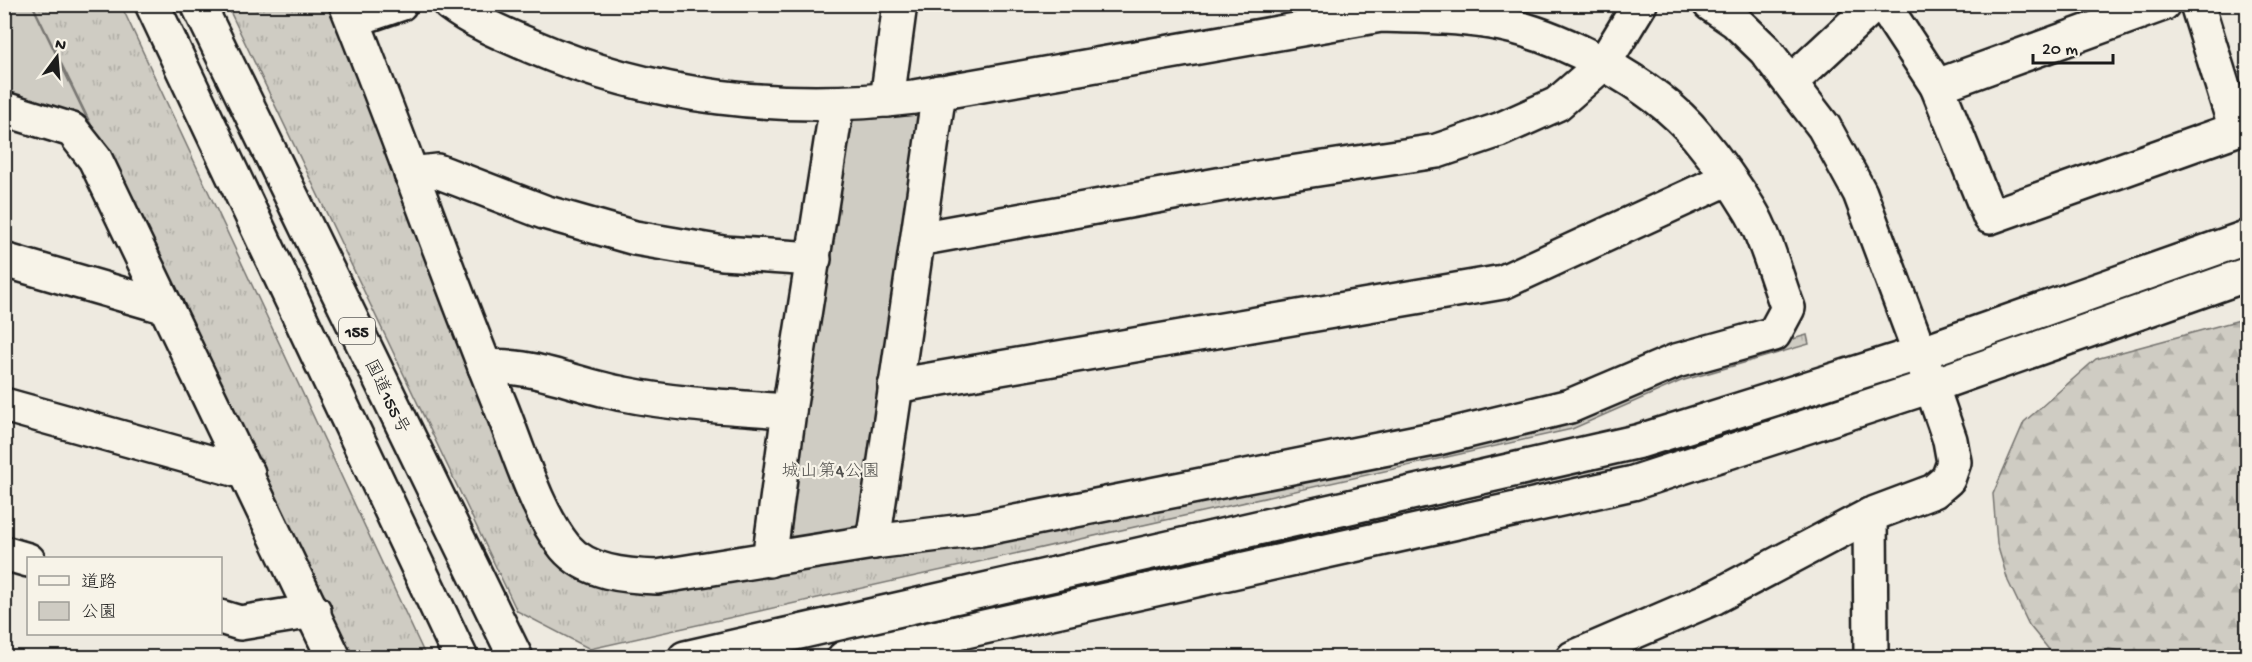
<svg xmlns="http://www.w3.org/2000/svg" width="2252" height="662" font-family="'Gochi Hand','Klee One',sans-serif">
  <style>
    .grass { fill: url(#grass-tufts); stroke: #767470; stroke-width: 1.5 }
    .forest { fill: url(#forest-firs); stroke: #767470; stroke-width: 1.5 }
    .green { fill: #cfccc3; stroke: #767470; stroke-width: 1.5 }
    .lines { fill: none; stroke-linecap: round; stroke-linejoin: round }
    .minor-casing { stroke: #1c1c1c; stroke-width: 38 }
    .highway-casing { stroke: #1c1c1c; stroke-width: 38 }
    .minor { stroke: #f7f3e8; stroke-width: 33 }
    .highway { stroke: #f7f3e8; stroke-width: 33 }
    .labels { text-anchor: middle; stroke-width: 4.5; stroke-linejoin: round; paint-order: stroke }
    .shield { fill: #f7f3e8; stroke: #5e5c59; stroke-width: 1.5 }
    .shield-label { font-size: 16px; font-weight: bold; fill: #1c1c1c }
    .street-label { font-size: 18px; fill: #1c1c1c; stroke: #f7f3e8 }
    .park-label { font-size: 18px; fill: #52514e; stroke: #f7f3e8 }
  </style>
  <defs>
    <pattern id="grass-tufts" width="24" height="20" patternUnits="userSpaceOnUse" patternTransform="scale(1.5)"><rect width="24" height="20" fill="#cfccc3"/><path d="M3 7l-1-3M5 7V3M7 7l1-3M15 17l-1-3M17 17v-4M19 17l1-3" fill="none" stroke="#b1afa7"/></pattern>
    <pattern id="forest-firs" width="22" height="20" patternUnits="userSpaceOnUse" patternTransform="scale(1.5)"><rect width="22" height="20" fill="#cfccc3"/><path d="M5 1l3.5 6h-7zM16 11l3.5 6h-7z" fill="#b1afa7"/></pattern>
  </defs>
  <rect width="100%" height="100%" fill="#eeeae0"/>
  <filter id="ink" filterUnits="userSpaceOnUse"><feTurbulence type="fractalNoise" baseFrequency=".0167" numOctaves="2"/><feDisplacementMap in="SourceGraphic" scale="12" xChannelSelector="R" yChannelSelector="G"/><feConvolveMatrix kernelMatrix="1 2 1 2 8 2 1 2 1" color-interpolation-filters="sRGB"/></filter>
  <g filter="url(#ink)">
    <!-- grass -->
    <g class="grass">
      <polygon points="33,5 121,5 426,657 350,657"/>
      <polygon points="227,5 331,5 533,524 640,590 1680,371 1807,335 1809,344 1681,381 1572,429 590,649 517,611"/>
    </g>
    <!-- forest -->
    <polygon class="forest" points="2247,318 2247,657 2154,657 2109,649 2091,657 2055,657 2029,625 2008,581 1997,544 1993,494 2024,422 2096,359"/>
    <!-- green -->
    <g class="green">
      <polygon points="4,5 32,5 89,123 5,98"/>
      <polygon points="915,108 923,118 863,524 854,533 779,545 844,115"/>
    </g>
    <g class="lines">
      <!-- minor casing -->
      <g class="minor-casing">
        <g id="minor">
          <path d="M346,4C400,138 447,274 501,407C518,449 537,513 565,547C587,573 626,576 657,577L873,542L980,529L1438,438L1570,406L1676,361L1774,334L1788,308C1777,280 1765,234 1750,210C1735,185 1716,159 1697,136C1655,84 1556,32 1490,22C1454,16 1418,16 1381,15L914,97C783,113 652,98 531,46C503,34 474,22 450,4"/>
          <polyline points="1883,4 1937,86 1990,217 2248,125"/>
          <polyline points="2197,4 2236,129"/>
          <polyline points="353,20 400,4"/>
          <polyline points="1791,82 1875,4"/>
          <polyline points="1937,86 2163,4"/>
          <polyline points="887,100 899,11 897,4"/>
          <polyline points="4,109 72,130 95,159 334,658"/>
          <polyline points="411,174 437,171 544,212 635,238 723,253 814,259"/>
          <polyline points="918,239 1251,179 1437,151 1499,130 1557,104 1604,63 1640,4"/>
          <polyline points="4,260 166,307"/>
          <path d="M485,367C532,363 578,386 624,394C678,405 734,407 789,411"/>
          <polyline points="895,386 1503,282 1727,179"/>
          <polyline points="4,405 248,473"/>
          <polyline points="1870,515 1871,658"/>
          <polyline points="873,542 939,92"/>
          <polyline points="4,553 28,560"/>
          <polyline points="769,560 789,411 837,104"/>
          <polyline points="220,617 240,623 314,611"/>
          <polyline points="685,658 1640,441 1920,353 2248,237"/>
          <polyline points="844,658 1633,483 1931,386 2248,274"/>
          <polyline points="1573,658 1715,597 1870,515 1934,491 1948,479 1954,462 1950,440 1920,353 1860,193 1824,127 1765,50 1735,21 1710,4"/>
        </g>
      </g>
      <!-- highway casing -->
      <g class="highway-casing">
        <g id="highway">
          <polyline points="152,4 461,658"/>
          <polyline points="198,4 516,658"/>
        </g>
      </g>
      <!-- minor -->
      <use href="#minor" class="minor"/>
      <!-- highway -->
      <use href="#highway" class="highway"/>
    </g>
  </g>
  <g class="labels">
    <!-- shield labels -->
    <rect class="shield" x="339" y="318" width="36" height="26" rx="4.5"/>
    <g class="shield-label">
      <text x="357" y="337">155</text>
    </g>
    <!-- street labels -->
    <g class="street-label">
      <text transform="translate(388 396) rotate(64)" y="6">国道155号</text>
    </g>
    <!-- park labels -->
    <g class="park-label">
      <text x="831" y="476">城山第4公園</text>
    </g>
  </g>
  <!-- margin -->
  <rect width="2252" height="662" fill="none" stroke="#f7f3e8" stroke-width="24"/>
  <rect x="12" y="12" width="2228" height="638" fill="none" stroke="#1c1c1c" stroke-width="2" filter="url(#ink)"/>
  <!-- legend -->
  <rect x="27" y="557" width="195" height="78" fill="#f7f3e8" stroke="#9f9d96" stroke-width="1.5"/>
  <rect x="39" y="576" width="30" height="9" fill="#f7f3e8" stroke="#9f9d96" stroke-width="1.5"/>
  <text x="81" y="587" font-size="18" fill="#1c1c1c">道路</text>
  <rect x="39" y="602" width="30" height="18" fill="#cfccc3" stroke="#9f9d96" stroke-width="1.5"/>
  <text x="81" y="617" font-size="18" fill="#1c1c1c">公園</text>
  <!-- north arrow -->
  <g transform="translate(57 57) rotate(16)" stroke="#f7f3e8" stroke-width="4.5" paint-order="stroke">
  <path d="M0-4.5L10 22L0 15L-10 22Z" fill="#1c1c1c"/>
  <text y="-9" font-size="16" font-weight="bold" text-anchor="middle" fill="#1c1c1c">N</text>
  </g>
  <!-- scale -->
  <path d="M2033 54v9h80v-9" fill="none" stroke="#1c1c1c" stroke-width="3"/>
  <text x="2042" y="54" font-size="18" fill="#1c1c1c" stroke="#f7f3e8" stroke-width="4.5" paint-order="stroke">20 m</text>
</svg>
